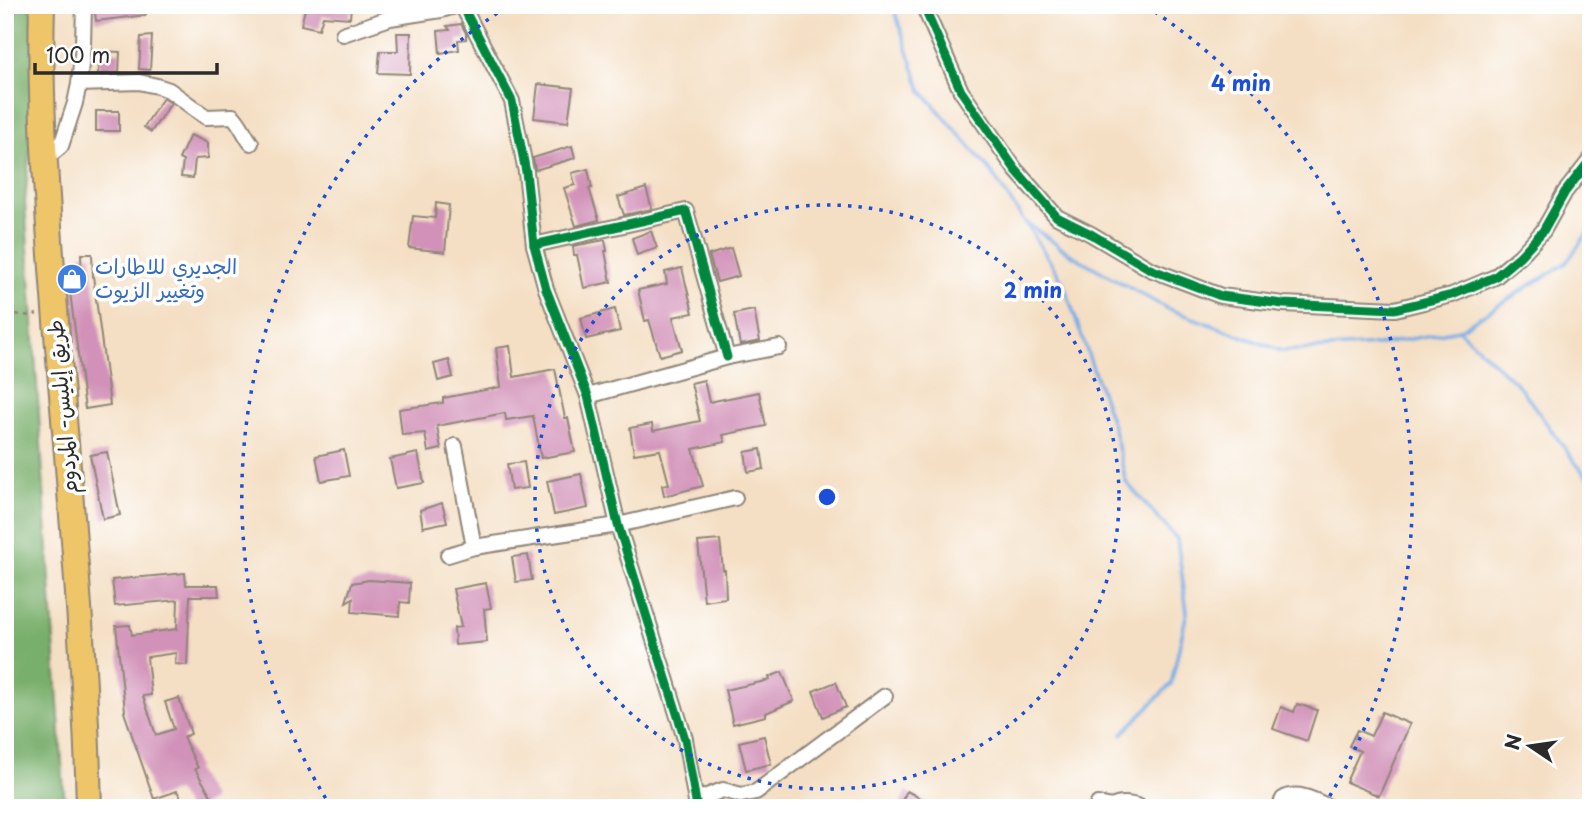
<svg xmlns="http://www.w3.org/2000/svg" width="1596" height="813" font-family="'Playpen Sans','Playpen Sans Arabic',sans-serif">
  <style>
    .forest { fill: #79af6c; stroke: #526d4c; stroke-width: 2 }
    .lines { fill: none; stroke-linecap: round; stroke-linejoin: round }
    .stream { stroke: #77aae3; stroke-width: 3.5 }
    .building { fill: #d191b8 }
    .minor-casing { stroke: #908578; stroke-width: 18 }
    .trunk-casing { stroke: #908578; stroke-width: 28 }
    .path { stroke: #908578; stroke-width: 2.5; stroke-dasharray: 5 5; stroke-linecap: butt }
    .minor { stroke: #fff; stroke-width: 14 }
    .trunk { stroke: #eec569; stroke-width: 24 }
    .cycleway-casing { stroke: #fff; stroke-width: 13 }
    .cycleway { stroke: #00873e; stroke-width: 9 }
    .ring { fill: none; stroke: #1d4ed8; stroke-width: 3.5; stroke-dasharray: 3.5 7 }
    .labels { text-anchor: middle; stroke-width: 7; stroke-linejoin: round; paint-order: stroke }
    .shop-label { font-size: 21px; fill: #366cbe; stroke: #fff; text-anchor: start }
    .street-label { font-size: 21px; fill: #2b2b2b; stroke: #fff }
    .centre { fill: #1d4ed8; stroke: #fff; stroke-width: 3.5 }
    .ring-label { font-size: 21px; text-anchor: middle; font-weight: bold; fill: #1d4ed8; stroke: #fff; stroke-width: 7; stroke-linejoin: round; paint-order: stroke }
  </style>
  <rect width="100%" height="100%" fill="#fff"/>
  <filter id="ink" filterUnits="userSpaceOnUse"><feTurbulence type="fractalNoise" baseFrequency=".0143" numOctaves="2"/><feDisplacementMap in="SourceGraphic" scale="14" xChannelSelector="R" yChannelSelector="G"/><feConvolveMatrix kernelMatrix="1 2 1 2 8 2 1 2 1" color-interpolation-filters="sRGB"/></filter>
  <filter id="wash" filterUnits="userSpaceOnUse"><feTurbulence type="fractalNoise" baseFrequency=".00686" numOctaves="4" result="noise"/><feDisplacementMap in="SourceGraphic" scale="28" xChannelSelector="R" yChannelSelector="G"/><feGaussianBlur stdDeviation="1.57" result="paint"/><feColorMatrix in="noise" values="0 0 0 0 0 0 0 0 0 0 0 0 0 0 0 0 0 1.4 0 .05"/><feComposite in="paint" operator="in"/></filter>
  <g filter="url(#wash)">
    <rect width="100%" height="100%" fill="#f4dfc4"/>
    <!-- forest -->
    <polygon class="forest" points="5,5 43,5 25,202 65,808 5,808"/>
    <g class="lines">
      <!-- stream -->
      <g class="stream">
        <polyline points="890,5 896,15 921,90 989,169 1024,221 1070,254 1166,308 1282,351 1378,345 1459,330 1566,263 1591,228"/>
        <polyline points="1027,225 1063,282 1114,429 1126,482 1177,539 1187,612 1171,684 1122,734"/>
        <polyline points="1459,330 1520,387 1574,461 1591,481"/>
      </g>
    </g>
    <g id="blocks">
      <!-- building -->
      <g class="building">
        <polygon points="94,5 145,5 146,15 96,21"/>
        <polygon points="306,5 351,6 350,18 323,16 319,29 301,25"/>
        <polygon points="461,24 466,33 466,39 458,40 459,50 440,53 438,31 450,30 447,26"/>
        <polygon points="397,33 411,33 410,74 378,73 380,51 398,51"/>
        <polygon points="152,36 150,70 139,69 141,37"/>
        <polygon points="99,51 120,52 119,73 98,74"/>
        <polygon points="538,84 573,88 568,122 534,118"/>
        <polygon points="163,98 171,103 151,132 144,127"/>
        <rect x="96" y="111" width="23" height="20"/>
        <polygon points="190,135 208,143 208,158 195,159 193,178 181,177 183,161 179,159"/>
        <polygon points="572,146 575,158 535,170 533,158"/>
        <polygon points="588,169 592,188 589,188 599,220 576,226 564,188 575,185 572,173"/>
        <polygon points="646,188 652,209 624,215 618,197"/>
        <polygon points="436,203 449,205 445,252 409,248 413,216 435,218"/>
        <polygon points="651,231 657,248 637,255 632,238"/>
        <polygon points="605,240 607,251 605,251 611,282 584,288 577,255 574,255 573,246"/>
        <polygon points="731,248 739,276 717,282 709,255"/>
        <polygon points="81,254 92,254 93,276 110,405 85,409 69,284 82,282"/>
        <polygon points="682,268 693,313 673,317 682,350 660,356 649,320 645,321 638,290 667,284 665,272"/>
        <polygon points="615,309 620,331 586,339 581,318"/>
        <polygon points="754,310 760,341 740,345 734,314"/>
        <polygon points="510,346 514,377 555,369 565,418 568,418 575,452 541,458 533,416 506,420 505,413 437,426 441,449 428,452 425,433 402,435 399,409 443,403 443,398 501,387 496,348"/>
        <polygon points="449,360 453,377 438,381 434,364"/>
        <polygon points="704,380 709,402 759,392 766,426 723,435 725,442 693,449 703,486 664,496 662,485 669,484 660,450 634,454 630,428 652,424 653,431 700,421 691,383"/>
        <polygon points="761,449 764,469 748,472 745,452"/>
        <polygon points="344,450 349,476 321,481 316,456"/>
        <polygon points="107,452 120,515 103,519 90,455"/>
        <polygon points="418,453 424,483 396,488 390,459"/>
        <polygon points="524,462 528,488 511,490 507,464"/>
        <polygon points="581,474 588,508 554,515 547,481"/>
        <polygon points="442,503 447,522 423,527 420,510"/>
        <polygon points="720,540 723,570 725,570 726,598 704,601 698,542"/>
        <polygon points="528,555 532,580 516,582 512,557"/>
        <polygon points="185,573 186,585 218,585 219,596 190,596 187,665 175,664 176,653 147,657 151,695 143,696 156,735 174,729 165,702 179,698 191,734 183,737 198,768 195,769 213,799 199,808 187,808 177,791 154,799 124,712 125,711 116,626 130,625 132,635 177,629 178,600 115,606 112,580"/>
        <polygon points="369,580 410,583 409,603 400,602 399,616 352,612 353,598 346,602 352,583"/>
        <polygon points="486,583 491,608 484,609 487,642 455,645 454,628 461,627 453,589"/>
        <polygon points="782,672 794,701 766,713 766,716 733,724 725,690 770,680 769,677"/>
        <polygon points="836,682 846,707 823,717 813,691"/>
        <polygon points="1297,704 1317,710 1307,741 1273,729 1281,707 1294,712"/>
        <polygon points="1382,712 1410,724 1379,796 1346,782 1360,751 1349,746 1357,730 1371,736"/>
        <polygon points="764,736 771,764 746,770 739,742"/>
        <polygon points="907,791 938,808 898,808"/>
      </g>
    </g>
  </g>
  <g filter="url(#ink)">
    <use href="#blocks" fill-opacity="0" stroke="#908578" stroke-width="2"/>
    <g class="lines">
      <!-- minor casing -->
      <g class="minor-casing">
        <g id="minor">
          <polyline points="462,5 512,101 526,172 534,245 546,289 588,396 618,525 685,739 697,808"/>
          <polyline points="923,5 961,91 1015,169 1057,217 1091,234 1150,269 1221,296 1283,304 1395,309 1452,295 1495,277 1520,256 1543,231 1565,192 1591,159"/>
          <polyline points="343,34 390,18 441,10 458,5"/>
          <path d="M79,84L139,82L157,86L169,90L206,117L233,116C241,124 244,134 251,143"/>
          <polyline points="44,160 61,146 75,103 79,84 83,45 84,5"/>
          <polyline points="534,245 686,211 727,357"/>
          <polyline points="588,396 727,357 779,347"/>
          <polyline points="455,446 474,547"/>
          <polyline points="448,555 474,547 618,525 735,498"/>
          <polyline points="696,800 723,790 741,795 756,792 885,696"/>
          <path d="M1096,808L1098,804L1112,807C1121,802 1132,804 1142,808"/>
          <path d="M1279,808L1283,799C1298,790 1316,801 1331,808"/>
        </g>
      </g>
      <!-- trunk casing -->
      <g class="trunk-casing">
        <path id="trunk" d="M42,5C39,102 47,199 54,296C67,466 85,637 89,808"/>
      </g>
      <!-- path -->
      <polyline class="path" points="5,313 32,316 37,314"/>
      <!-- minor -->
      <use href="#minor" class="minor"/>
      <!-- trunk -->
      <use href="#trunk" class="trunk"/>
      <!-- cycleway casing -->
      <g class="cycleway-casing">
        <g id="cycleway">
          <polyline points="462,5 512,101 526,172 534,245 546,289 588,396 618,525 685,739 697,808"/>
          <polyline points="923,5 961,91 1015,169 1057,217 1091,234 1150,269 1221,296 1283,304 1395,309 1452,295 1495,277 1520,256 1543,231 1565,192 1591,159"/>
          <polyline points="534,245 686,211 727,357"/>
        </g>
      </g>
      <!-- cycleway -->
      <use href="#cycleway" class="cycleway"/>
    </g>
  </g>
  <!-- distance rings -->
  <g class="ring">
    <circle cx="827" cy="497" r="292"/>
    <path d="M331 807A585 585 0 0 1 508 6M1146 6A585 585 0 0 1 1323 807"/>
  </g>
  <!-- icons -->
  <defs>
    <g id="shop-disc" transform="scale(1.575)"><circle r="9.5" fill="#3f7fe0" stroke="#fff"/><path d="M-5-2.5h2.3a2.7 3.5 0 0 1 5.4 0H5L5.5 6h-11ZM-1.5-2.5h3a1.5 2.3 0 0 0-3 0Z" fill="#fff"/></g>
  </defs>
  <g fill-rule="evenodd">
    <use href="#shop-disc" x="72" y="279"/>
  </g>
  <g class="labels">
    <!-- shop labels -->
    <g class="shop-label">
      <text x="95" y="274">الجديري للاطارات<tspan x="95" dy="24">وتغيير الزيوت</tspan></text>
    </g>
    <!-- street labels -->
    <g class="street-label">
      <text transform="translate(63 407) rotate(-95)" y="7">طريق إيليس- المردوم</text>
    </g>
  </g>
  <circle cx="827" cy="497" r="10" class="centre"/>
  <g class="ring-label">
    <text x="1241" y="91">4 min</text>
    <text x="1033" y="298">2 min</text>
  </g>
  <!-- margin -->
  <rect width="1596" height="813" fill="none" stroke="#fff" stroke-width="28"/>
  <!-- north arrow -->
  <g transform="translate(1530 746) rotate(283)" stroke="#ffffff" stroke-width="5" paint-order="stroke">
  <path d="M0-5L12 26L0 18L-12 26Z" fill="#2b2b2b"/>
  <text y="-10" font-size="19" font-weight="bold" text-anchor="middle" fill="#2b2b2b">N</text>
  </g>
  <!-- scale -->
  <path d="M35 63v10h182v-10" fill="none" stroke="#2b2b2b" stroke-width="3.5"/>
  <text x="46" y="63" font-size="21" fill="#2b2b2b" stroke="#ffffff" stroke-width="5" paint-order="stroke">100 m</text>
</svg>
